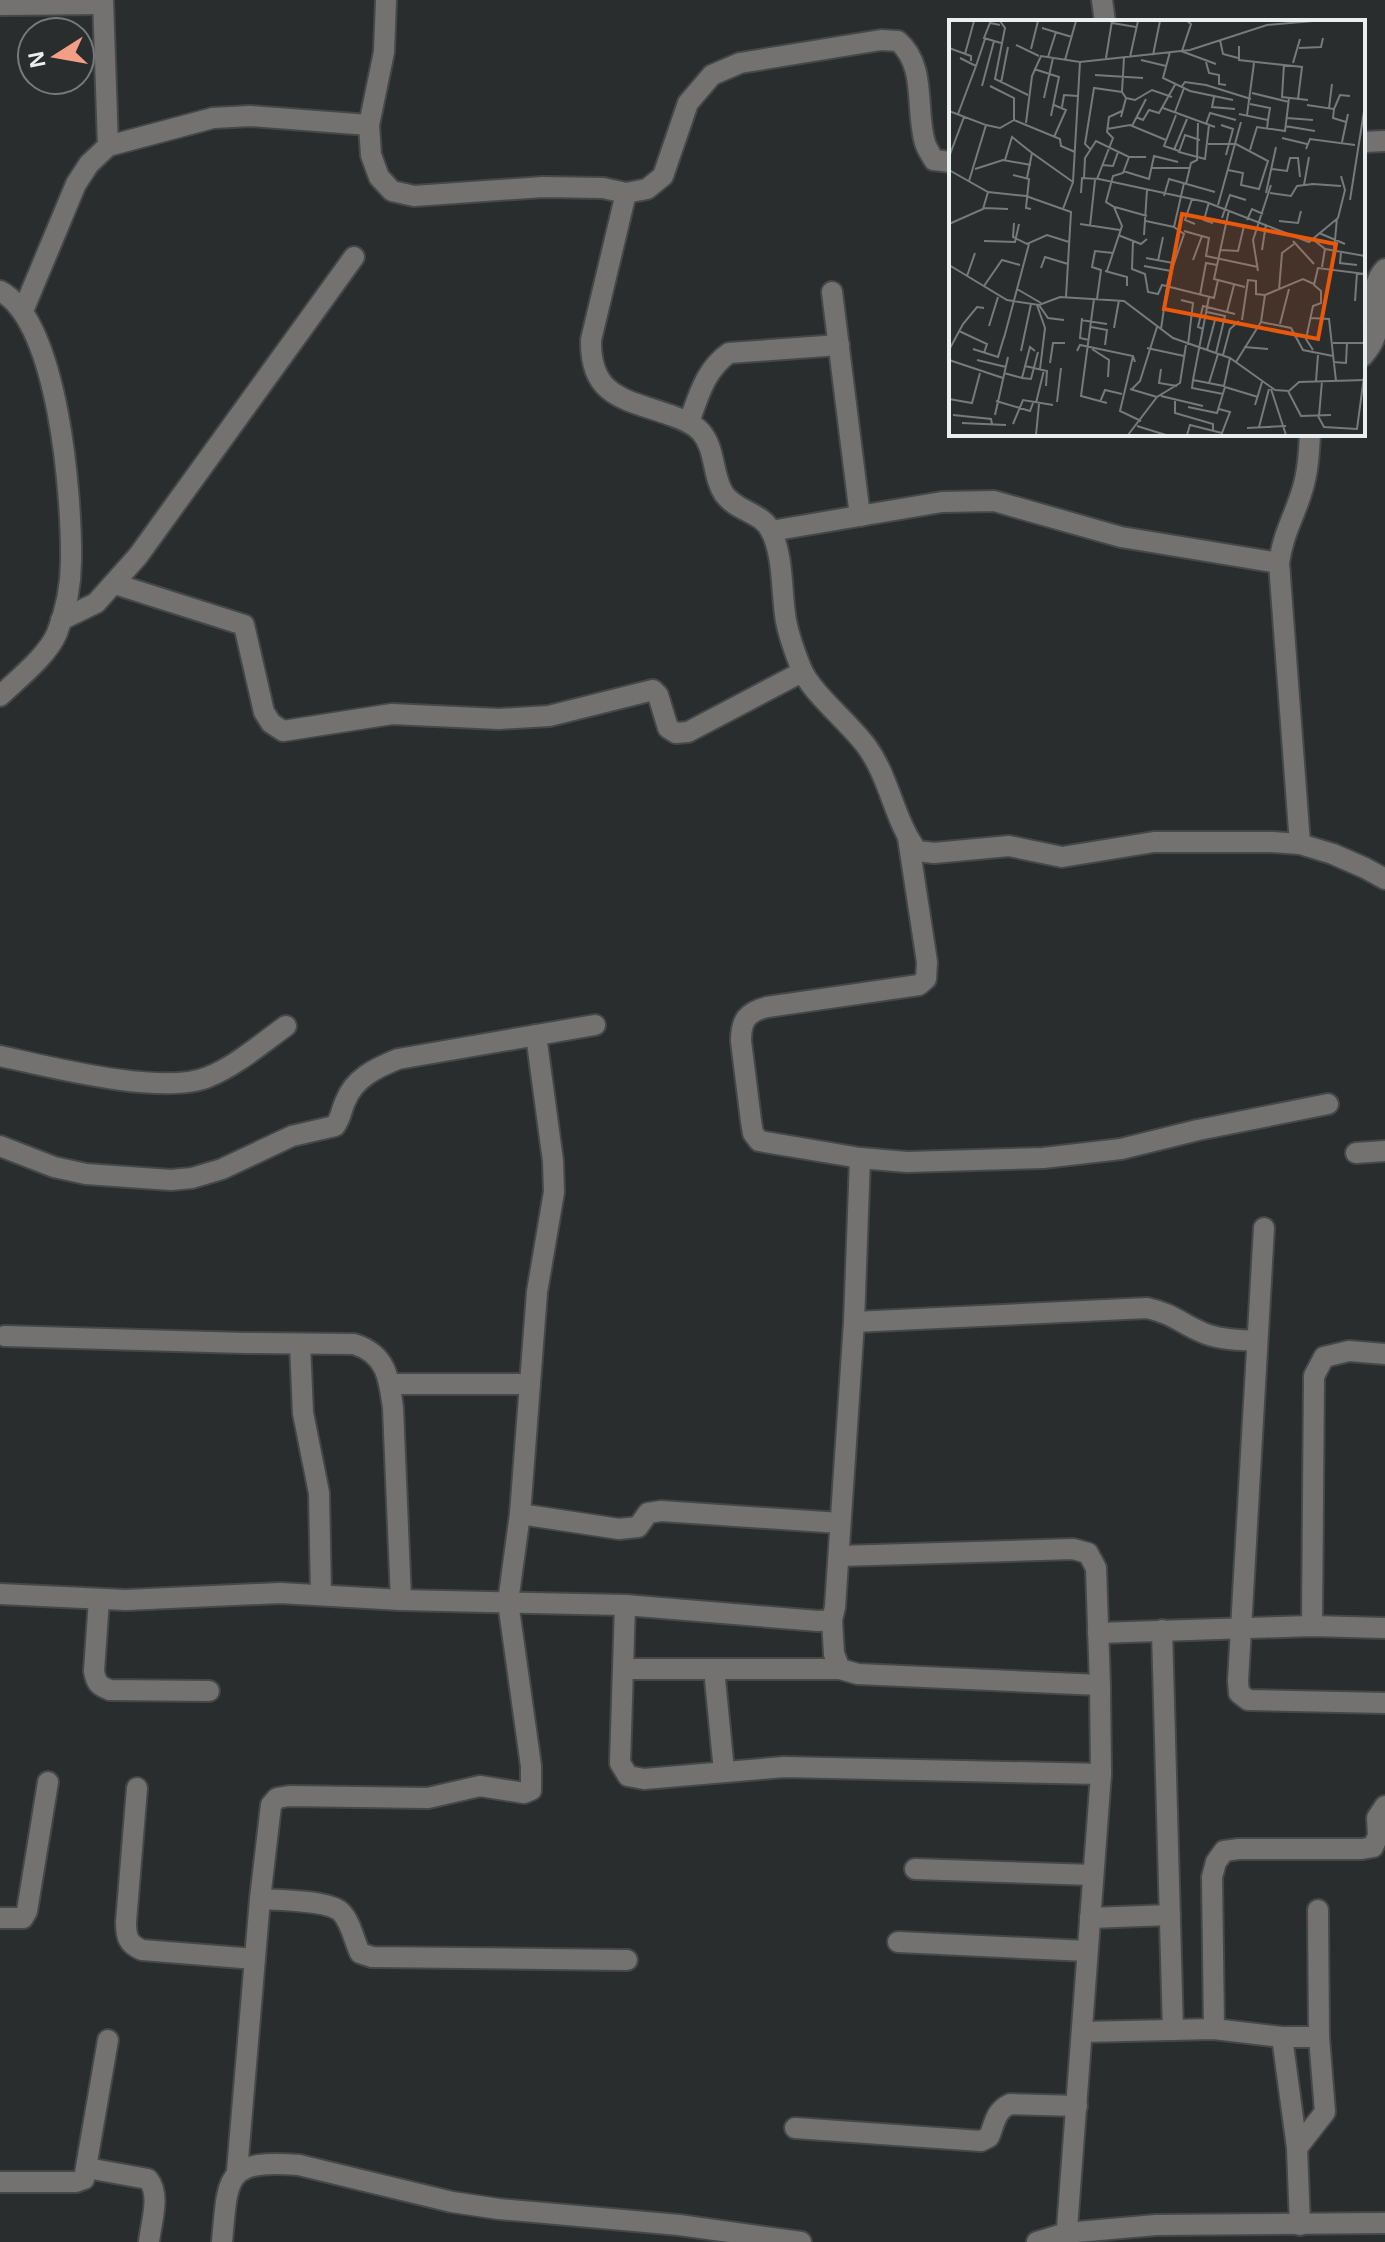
<svg xmlns="http://www.w3.org/2000/svg" width="1385" height="2242" font-family="Arial,sans-serif">
  <style>
    .lines { fill: none; stroke-linecap: round; stroke-linejoin: round }
    .minor-casing { stroke: #444849; stroke-width: 24 }
    .minor { stroke: #747271; stroke-width: 20 }
    .inset-road { fill: none; stroke: #777a7b; stroke-width: 2 }
    .view { fill: #e8590c; fill-opacity: 0.15; stroke: #e8590c; stroke-width: 4 }
    .inset-edge { fill: none; stroke: #ebeeef; stroke-width: 4 }
  </style>
  <rect width="100%" height="100%" fill="#292d2e"/>
  <g class="lines">
    <!-- minor casing -->
    <g class="minor-casing">
      <g id="minor">
        <polyline points="103,0 108,146"/>
        <path d="M386,0L384,52L369,125L371,155L379,177L392,191L414,196L543,187L603,188L626,193L647,189L663,176L688,103L712,75L740,63L881,40L898,41C927,66 915,109 925,143C927,149 931,155 934,160L951,162"/>
        <polyline points="1102,0 1105,22"/>
        <polyline points="0,5 103,4"/>
        <polyline points="1363,142 1385,141"/>
        <path d="M626,193L591,340C590,397 625,399 670,415C681,419 693,423 701,432C716,449 712,476 724,494C737,512 762,512 771,531C784,557 781,593 786,621C789,637 795,653 801,668C811,693 850,723 867,747C890,779 894,820 917,851L934,853L1009,846L1062,857L1154,842H1272L1300,844L1333,854L1365,868L1385,879"/>
        <path d="M0,291C59,321 72,500 71,561C71,585 66,610 57,633C48,655 18,679 0,696"/>
        <polyline points="832,292 860,516"/>
        <polyline points="23,311 76,184 89,164 108,146 213,118 250,116 369,125"/>
        <path d="M1363,356C1367,351 1372,345 1374,339C1384,316 1365,289 1385,269"/>
        <path d="M689,422C699,395 705,370 729,353L839,345"/>
        <polyline points="771,531 942,502 994,501 1121,537 1279,563"/>
        <polyline points="115,584 244,625 264,712 271,723 283,731 392,714 499,719 549,716 653,690 658,695 668,728 676,733 688,732 802,672"/>
        <polyline points="61,620 96,603 138,556 354,257"/>
        <path d="M908,838L927,962L926,979L919,985L767,1007C747,1012 741,1020 741,1041L751,1121L753,1133L759,1141L860,1158L907,1162L1043,1158L1121,1149L1198,1130L1328,1104"/>
        <path d="M1300,844L1279,563C1283,534 1294,517 1302,491C1308,472 1309,453 1310,434"/>
        <path d="M0,1056C50,1067 163,1096 208,1077C236,1066 262,1043 286,1026"/>
        <path d="M0,1146L54,1167L86,1174L171,1180L192,1178L222,1169L292,1136L335,1126C341,1118 341,1111 345,1102C354,1078 376,1068 398,1059L595,1025"/>
        <polyline points="1356,1153 1385,1151"/>
        <polyline points="1264,1228 1238,1681 1239,1693 1248,1700 1385,1703"/>
        <path d="M854,1322L1147,1308C1175,1314 1182,1325 1206,1334C1222,1340 1240,1340 1257,1341"/>
        <path d="M5,1336L244,1343L354,1344C386,1354 389,1377 393,1408L401,1600"/>
        <polyline points="300,1344 303,1413 319,1493 321,1595"/>
        <polyline points="390,1384 530,1384"/>
        <polyline points="520,1514 619,1529 638,1527 648,1513 661,1511 840,1523"/>
        <polyline points="839,1556 1073,1549 1088,1553 1096,1568 1100,1685 1101,1774 1066,2242"/>
        <polyline points="0,1594 126,1600 280,1593 401,1600 625,1605 818,1621 832,1620 835,1607 854,1322 860,1158"/>
        <path d="M99,1599L94,1671C96,1683 99,1686 110,1690L209,1691"/>
        <polyline points="625,1605 620,1763 628,1776 644,1779 784,1767 1101,1774"/>
        <polyline points="832,1620 834,1654 840,1669 858,1674 1100,1685"/>
        <polyline points="1312,1626 1314,1376 1324,1357 1349,1351 1385,1354"/>
        <polyline points="1162,1630 1173,2030"/>
        <polyline points="1098,1633 1312,1626 1385,1628"/>
        <polyline points="623,1669 840,1669"/>
        <polyline points="714,1669 724,1771"/>
        <path d="M137,1788L126,1922C126,1937 128,1944 142,1950L255,1959"/>
        <polyline points="915,1869 1093,1875"/>
        <path d="M260,1899C278,1900 329,1900 341,1912C351,1922 354,1941 360,1953L372,1957L627,1960"/>
        <polyline points="0,1918 23,1918 27,1911 48,1782"/>
        <polyline points="1090,1918 1170,1915"/>
        <polyline points="898,1942 1087,1951"/>
        <polyline points="1214,2029 1212,1877 1216,1862 1224,1851 1239,1849 1362,1849 1373,1847 1378,1836 1377,1818 1385,1806"/>
        <polyline points="1082,2032 1214,2029 1282,2037 1319,2037"/>
        <polyline points="1282,2037 1297,2148 1300,2225"/>
        <path d="M795,2128L981,2141L989,2137C995,2123 995,2111 1010,2104L1077,2106"/>
        <polyline points="1297,2148 1325,2112 1319,2037 1318,1910"/>
        <path d="M87,2168L148,2179C161,2195 151,2222 149,2242"/>
        <polyline points="237,2171 260,1899 271,1805 277,1798 289,1796 428,1798 480,1786 524,1793 531,1790 531,1766 508,1602 520,1514 537,1292 554,1192 553,1161 536,1035"/>
        <polyline points="0,2182 76,2182 84,2179 108,2040"/>
        <path d="M222,2242C228,2177 224,2159 299,2165L452,2202L499,2209L679,2225L801,2242"/>
        <polyline points="1037,2242 1066,2233 1156,2225 1385,2223"/>
      </g>
    </g>
    <!-- minor -->
    <use href="#minor" class="minor"/>
  </g>
  <!-- overview -->
  <g transform="translate(949 20)">
    <rect width="416" height="416" fill="#292d2e"/>
    <path class="inset-road" d="M51,1L56,8L46,59L79,75M163,3L187,7M51,5L41,3L35,18L52,23M93,8L123,17M271,20L274,34L289,38M67,25L90,36M290,26V40L353,47L349,79M0,28L22,36V41M350,28L372,27L374,18M82,29L89,1M232,31L267,44M233,31L242,4L238,1M221,32L214,58L241,71L284,80M16,34L25,1M204,35L211,1M99,37L107,12M181,37L189,1M157,38L163,1M116,40L127,1M192,40L217,46M257,42L260,53L270,55V64L277,65M344,43L351,19M335,44L333,77L359,80M27,46L36,19M85,49L110,57L102,96M146,55L194,58M52,63L59,27M33,66L45,21M41,66L65,78V100M233,66L236,62L257,65L302,79M303,73L340,82M265,77L263,87L286,89M95,78L104,38M177,78L186,80L203,70L223,77M301,84L321,88L319,100M105,85L117,90L105,117M358,85L385,89L384,98L397,102M113,87L115,75L129,76M214,88L266,107M380,88L383,64M385,89L391,75L401,76M0,91L37,105L20,161M226,92L235,68M9,94L27,46L11,38M290,94L319,100L318,109M227,95L215,126L230,131M298,95L305,43M172,97L177,78L173,72L175,38M187,97L194,100L200,90L210,93L227,63M338,98L364,100M77,103L83,56L92,36L131,42L241,30L318,5L364,1M257,104L261,93L287,100M37,105L51,108L65,100L111,119L112,126L126,132M272,105L284,109L277,135M183,106L197,79M336,106L366,111M158,109L181,105L217,120M333,118L358,124M251,120L236,115L230,132L256,139L260,105M393,122L399,94M259,124H287L319,141L310,169L292,165L294,153L279,150M357,129L361,119L406,125M142,130L136,124L145,68L173,72M225,130L238,99M301,130L308,107L336,111L340,78M0,137L15,97M56,140L63,117L83,133M153,145L164,146L169,132M203,148H241M26,149L54,140L82,145M323,149L338,151L341,138H349L351,157M0,150L39,172L77,176L122,192L117,277M174,151L200,159L205,136L229,142M64,155L80,159L77,188L82,189M78,158L83,133L124,162L131,42M135,158L136,138L147,121L180,137H197M148,159L164,118L158,112L160,97L173,91M237,164L242,143L248,140L249,103M355,165L360,137M132,173L133,158L150,159L257,182L360,222L389,198L396,170L392,156M317,173L327,127M321,173L342,176L348,166L364,164L392,166M215,176L220,159L266,172M243,179L236,200L246,204M401,180L416,85M260,182L255,200L264,203M269,185L292,102M166,187L198,196M35,188L59,189M114,189L124,162M280,190L265,259L296,267M273,198L281,175L297,180M298,200L303,189L314,194M197,201L225,207M330,201L349,203L352,191M65,203L64,217L78,224L98,215L120,222M0,204L34,189L39,172M131,204L171,210M141,206L146,160M235,211L260,218L257,236L309,247M370,213L396,224M169,215L192,224L198,219M195,215L198,170M35,221L66,222L70,204M184,221L183,249L196,254L199,272L209,274L213,265L265,278L269,260M344,221L365,244M366,221L376,229L373,247M376,229L416,236M272,230L289,231L295,206M313,230L317,204M385,231L388,198M392,232L391,243L408,245M197,238L224,243M244,240L253,216M209,241L214,217M0,245L58,280L90,285L111,277L175,281L224,318L281,338L326,370L340,371L350,362L416,360M195,246L222,251M92,248L96,237L119,244M156,251L178,257V266M158,251L173,206L165,187L157,182L164,156L174,153L180,137M309,251L304,220L322,165M18,256L26,233M35,266L53,240L71,245M68,269L92,283M330,270L333,233L345,224M251,275L257,243L268,245M260,277L244,360L275,366L281,338M145,279L132,376L158,383M148,279L152,250L143,247L146,231L164,233M232,280L244,283L239,325M406,281L408,253M88,285L96,308L91,349M90,285L99,298L115,300M258,292L276,296L267,333M278,292L285,265M133,298L131,318L140,320M362,298L380,299L387,361M132,300L158,304M293,300L299,260L307,261V274L316,275M312,302L342,308L354,330L384,336M331,304L340,269M40,306L49,277M142,307L158,310L156,325M165,308L170,280M212,309L219,261L235,214L225,207L235,163M254,309L249,307L254,286L286,294M10,311L38,324L35,333M55,318L80,224M384,323H414M295,327L319,329M198,328L235,336M24,329L49,337L55,317M143,329L160,340L159,357M0,330L14,304L28,287L35,288M258,330L266,300M364,330L357,319L364,286L372,283V271L365,265L369,248L416,254M72,331L82,284M128,331L131,325L184,336L186,342M274,335L281,309L290,301M184,336L171,391L192,401M0,340L54,358M28,340L57,347M287,342L312,302L316,275L354,259L365,264M384,342L397,343L398,323M101,343L104,323H116M76,346L98,351L97,366M212,349L210,363L228,366M55,353L73,358L81,327L86,331M73,358L82,359L89,332M244,360L243,368L274,374M367,361L369,335M260,363L269,334M276,367L309,377M181,369L208,377M183,369L191,361L208,307M322,369L337,415M339,371L352,396L382,395M212,376L254,386M0,379L23,383L31,353M47,381L81,391L84,383M226,381V393L264,404V411M108,382L112,348M151,382L156,370L173,374M87,383L95,350M306,385L313,362M239,387L268,393L276,367M4,395L42,399L43,404M46,395L59,337M369,396L375,407L408,409L416,349M370,396L373,361M13,403L57,405M64,404L74,380L104,385M188,406L217,415M310,407L320,369M298,408L337,406M87,415L90,384M179,415L208,377L231,363L237,325M238,415L241,405L273,413L281,392L270,389"/>
    <path class="view" d="M233,194L387,224L369,319L215,289Z"/>
    <rect width="416" height="416" class="inset-edge"/>
  </g>
  <!-- north arrow -->
  <g transform="translate(56 56) rotate(259)"><circle r="38" fill="#292d2e" stroke="#777a7b" stroke-width="2"/>
  <path d="M0-6L14 30L0 20L-14 30Z" fill="#f39f85"/>
  <text y="-12" font-size="22" font-weight="bold" text-anchor="middle" fill="#ebeeef">N</text>
  </g>
</svg>
